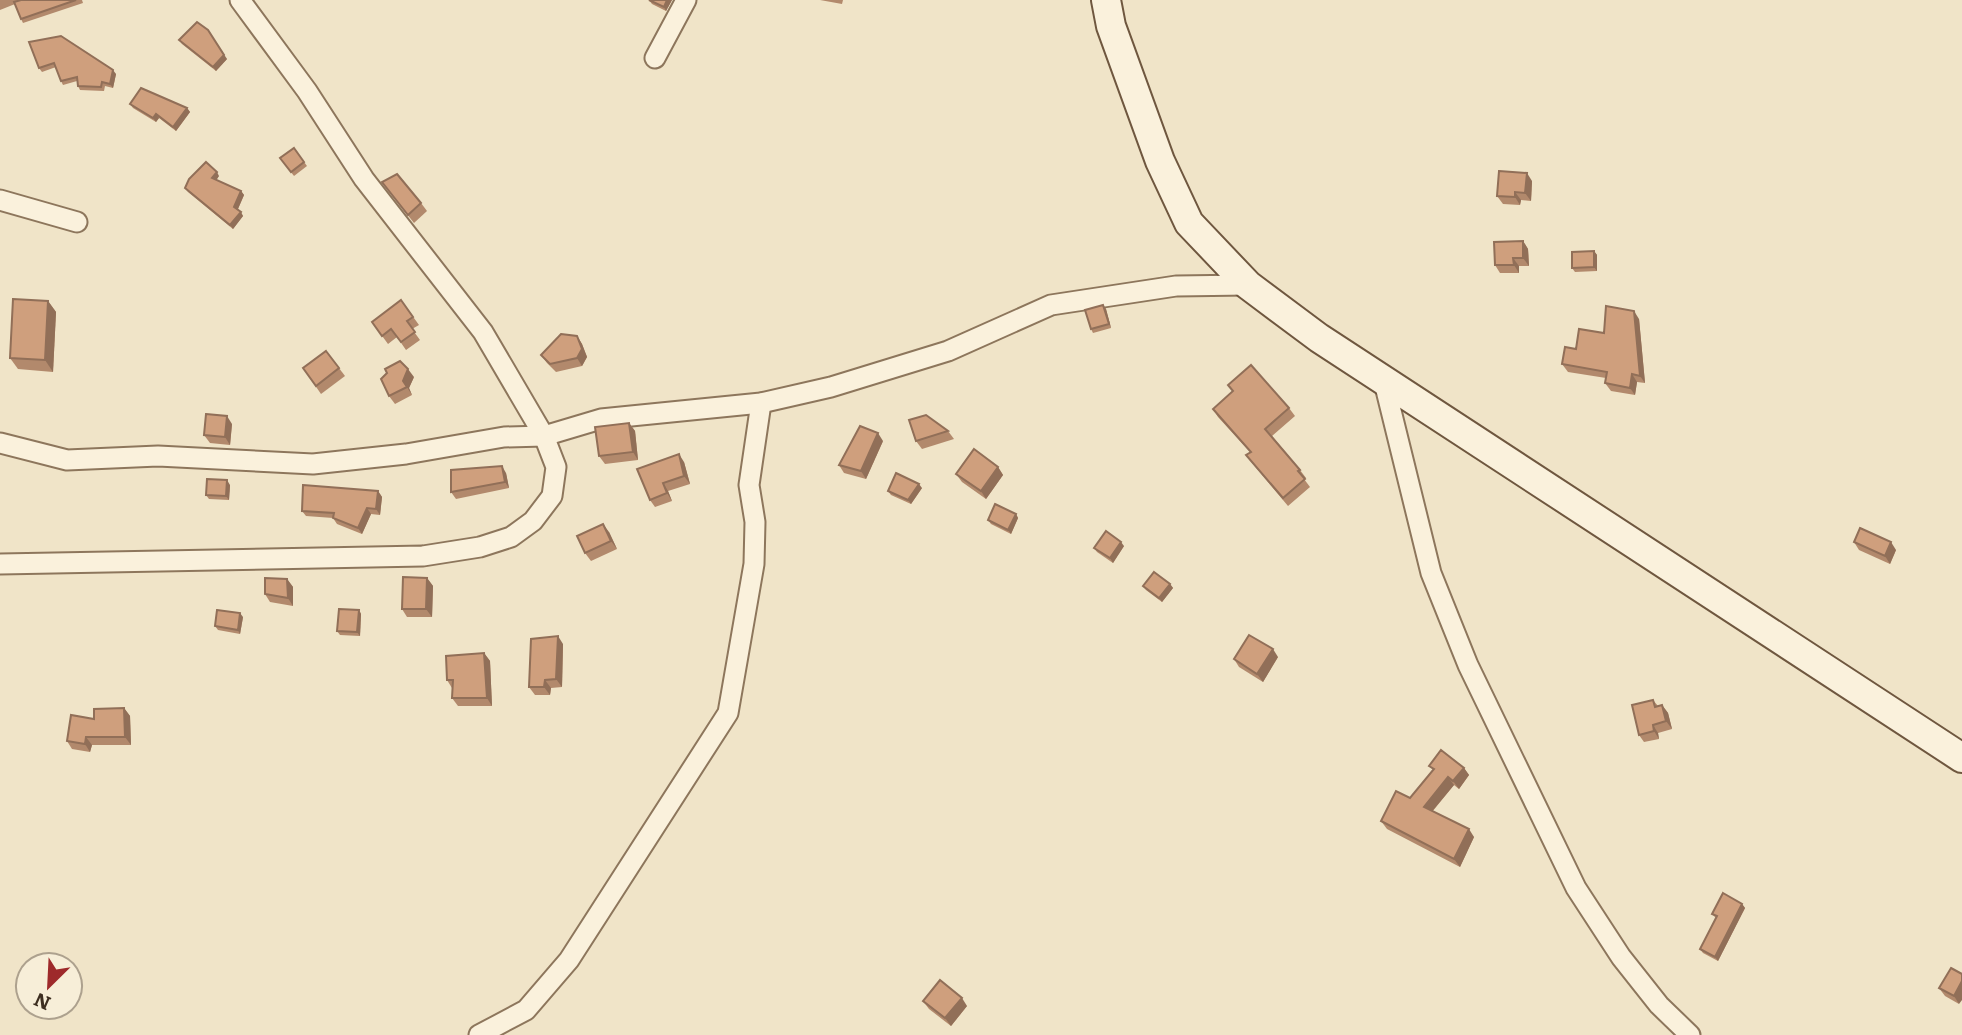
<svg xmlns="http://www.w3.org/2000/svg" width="1962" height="1035" font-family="Literata,serif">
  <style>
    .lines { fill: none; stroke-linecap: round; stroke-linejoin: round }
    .street-casing { stroke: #8d765c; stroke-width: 23 }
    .secondary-casing { stroke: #6f573f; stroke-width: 32 }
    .street { stroke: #faf1dc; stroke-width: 19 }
    .secondary { stroke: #faf1dc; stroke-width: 28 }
    .wall { fill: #b2896c }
    .shaded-wall { fill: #916f58 }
    .building { fill: #cf9f7d; stroke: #916f58; stroke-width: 2 }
  </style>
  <rect width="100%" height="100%" fill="#f0e4c8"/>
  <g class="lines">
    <!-- street casing -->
    <g class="street-casing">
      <g id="street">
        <polyline points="655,58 686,0"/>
        <polyline points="0,200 77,222"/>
        <polyline points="1383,378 1431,573 1468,665 1576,888 1621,957 1659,1005 1690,1035"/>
        <polyline points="0,443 67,460 158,456 313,464 406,454 504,437 544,436 601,419 761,403 831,387 948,351 1051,305 1176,286 1248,285"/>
        <polyline points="0,564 423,556 480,547 511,537 533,521 552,496 556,467 544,436 483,332 364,179 307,91 240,0"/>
        <polyline points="479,1035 526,1010 569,960 728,713 754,564 755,522 749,485 761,403"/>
      </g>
    </g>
    <!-- secondary casing -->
    <g class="secondary-casing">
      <polyline id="secondary" points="1106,0 1111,26 1160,161 1189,223 1248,285 1319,338 1962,758"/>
    </g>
    <!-- street -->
    <use href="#street" class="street"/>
    <!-- secondary -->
    <use href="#secondary" class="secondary"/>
  </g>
  <!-- wall -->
  <g class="wall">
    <polygon points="0,0 82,0 83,3 23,23 21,19 15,4 0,10"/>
    <polygon points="649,0 672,0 666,11 652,4"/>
    <polygon points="820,0 843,0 842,4"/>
    <polygon points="179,40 227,59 216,71 182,44"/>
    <polygon points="29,42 116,74 113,88 105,86 104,91 80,90 78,86 77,81 63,85 61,81 56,67 42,72 39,68"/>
    <polygon points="130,104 187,108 190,112 176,131 159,118 156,122 133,108"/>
    <polygon points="294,148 307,166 294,176 280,158"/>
    <polygon points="219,176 216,180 241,191 244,195 238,209 243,216 233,229 188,192 185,188"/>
    <polygon points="1532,181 1531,201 1521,200 1520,205 1503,204 1497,196"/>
    <polygon points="388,190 421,203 427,211 414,223"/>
    <polygon points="1523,241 1528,249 1529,266 1519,266 1519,273 1500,273 1495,265"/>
    <polygon points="1594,251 1597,255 1597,271 1575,272 1572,268"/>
    <polygon points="401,300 419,325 412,329 420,340 406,350 397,337 388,344 372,322"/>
    <polygon points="48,301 56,312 53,372 18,369 10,358"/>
    <polygon points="1103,305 1106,309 1111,328 1093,333 1091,329"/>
    <polygon points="1639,319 1645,383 1637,382 1635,395 1611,391 1605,383 1606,378 1568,372 1562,364 1576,349 1604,333"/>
    <polygon points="577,336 582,344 587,357 582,366 556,372 547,363 541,355"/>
    <polygon points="326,351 345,376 321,394 303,368"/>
    <polygon points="414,377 409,388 412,395 395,404 389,396"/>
    <polygon points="1228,385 1289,408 1295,416 1272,436 1300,470 1306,478 1304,479 1310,487 1288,506 1252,463 1246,455 1250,452 1218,417 1213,409 1233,391"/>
    <polygon points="629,423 635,431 638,460 605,464 599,456"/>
    <polygon points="232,424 230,445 210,443 204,435"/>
    <polygon points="948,431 954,439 922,449 916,441"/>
    <polygon points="883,441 866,479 844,473 839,465"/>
    <polygon points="684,462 690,484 668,491 672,501 655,507 650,500 637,469"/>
    <polygon points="998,467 1003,475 986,499 962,482 956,474"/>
    <polygon points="506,473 509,488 456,499 451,492"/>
    <polygon points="230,485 229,500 209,499 206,495"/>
    <polygon points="922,488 911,504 891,495 888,491"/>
    <polygon points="378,491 382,497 380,515 371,514 362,534 337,524 333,518 306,516 302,511"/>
    <polygon points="1016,514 1018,518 1011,534 991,524 988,520"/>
    <polygon points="609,532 617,549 591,561 585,553"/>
    <polygon points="1854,542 1896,550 1890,564 1859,550"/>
    <polygon points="1124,546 1113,563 1097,552 1094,548"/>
    <polygon points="427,578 433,586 432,617 407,617 402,609"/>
    <polygon points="287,579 293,587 293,606 270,602 265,594"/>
    <polygon points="1170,584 1173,588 1162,602 1146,590 1143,586"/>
    <polygon points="359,610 361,614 360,636 340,635 337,631"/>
    <polygon points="243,617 240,634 218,630 215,626"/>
    <polygon points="563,644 562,687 551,688 550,695 535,695 529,687"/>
    <polygon points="484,653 490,661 492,706 458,706 452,698 452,688 447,680"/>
    <polygon points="1278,657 1263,682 1239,667 1234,659"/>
    <polygon points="1653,700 1658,706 1662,705 1668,713 1672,729 1658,733 1659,739 1644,742 1639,735"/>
    <polygon points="124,708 130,716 131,745 92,745 90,752 72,749 67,741 94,719"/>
    <polygon points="1429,766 1464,768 1469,775 1459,789 1454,785 1432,812 1474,837 1460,867 1387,829 1381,821 1410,798 1433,770"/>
    <polygon points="1742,904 1745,908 1718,961 1703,953 1700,949 1716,918 1712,914"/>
    <polygon points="1951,968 1959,1004 1945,996 1939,988"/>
    <polygon points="923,1001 967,1006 951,1026 929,1009"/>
  </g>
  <!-- shaded-wall -->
  <g class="shaded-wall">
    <polygon points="667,0 672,0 666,11 664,7"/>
    <polygon points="208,30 227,59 216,71 213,67"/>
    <polygon points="113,70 116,74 113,88 110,84"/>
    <polygon points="187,108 190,112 176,131 173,127"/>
    <polygon points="156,114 159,118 156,122 153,118"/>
    <polygon points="217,172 219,176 215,182 212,178"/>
    <polygon points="1527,173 1532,181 1531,201 1525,193"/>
    <polygon points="241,191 244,195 237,211 234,207"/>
    <polygon points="1515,192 1521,200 1520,205 1515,197"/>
    <polygon points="241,212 243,216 233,229 230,225"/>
    <polygon points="1523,241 1528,249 1529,266 1523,258"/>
    <polygon points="1594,251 1597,255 1597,271 1594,267"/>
    <polygon points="1513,258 1519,266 1519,273 1514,265"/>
    <polygon points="48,301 56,312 53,372 45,360"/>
    <polygon points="1103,305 1106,309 1111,328 1109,324"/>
    <polygon points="1634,311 1639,319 1645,383 1640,376"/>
    <polygon points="577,336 582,344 587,357 582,366 577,358"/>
    <polygon points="408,369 414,377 409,388 412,395 403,381"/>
    <polygon points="1632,374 1637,382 1635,395 1630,388"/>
    <polygon points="227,416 232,424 230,445 225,437"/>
    <polygon points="629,423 635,431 638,460 633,452"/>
    <polygon points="878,433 883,441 866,479 861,471"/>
    <polygon points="679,454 684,462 690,484 684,476"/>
    <polygon points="502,466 506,473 509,488 505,482"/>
    <polygon points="998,467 1003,475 986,499 981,491"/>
    <polygon points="227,480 230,485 229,500 226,496"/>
    <polygon points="663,483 668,491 672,501 667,493"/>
    <polygon points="919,484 922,488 911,504 908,500"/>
    <polygon points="378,491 382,497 380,515 376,509"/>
    <polygon points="367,508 371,514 362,534 358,528"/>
    <polygon points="1016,514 1018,518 1011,534 1008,530"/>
    <polygon points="603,524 609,532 617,549 611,541"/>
    <polygon points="1121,542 1124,546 1113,563 1110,558"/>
    <polygon points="1891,542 1896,550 1890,564 1885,556"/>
    <polygon points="427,578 433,586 432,617 426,609"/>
    <polygon points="287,579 293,587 293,606 288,598"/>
    <polygon points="1170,584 1173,588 1162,602 1159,598"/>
    <polygon points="359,610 361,614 360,636 357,632"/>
    <polygon points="240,613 243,617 240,634 238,630"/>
    <polygon points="558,636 563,644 562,687 556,679"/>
    <polygon points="1273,649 1278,657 1263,682 1257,674"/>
    <polygon points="484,653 490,661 492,706 487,698"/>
    <polygon points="545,680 551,688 550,695 544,687"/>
    <polygon points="1662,705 1668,713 1672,729 1666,721"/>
    <polygon points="124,708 130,716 131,745 125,737"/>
    <polygon points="1653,725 1658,733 1659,739 1654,731"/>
    <polygon points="86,737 92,745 90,752 85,744"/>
    <polygon points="1464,768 1469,775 1459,789 1453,781"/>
    <polygon points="1448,777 1454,785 1429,815 1424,807"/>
    <polygon points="1469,829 1474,837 1460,867 1454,859"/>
    <polygon points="1742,904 1745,908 1718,961 1715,957"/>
    <polygon points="1962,981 1962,1000 1959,1004 1954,996"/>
    <polygon points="962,998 967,1006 951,1026 945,1018"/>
  </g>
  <!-- building -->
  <g class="building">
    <polygon points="21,0 76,0 21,19 14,2"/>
    <polygon points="649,0 667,0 664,7"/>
    <polygon points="197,22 208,30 224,55 213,67 179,40"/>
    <polygon points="61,36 113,70 110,84 102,82 101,87 78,86 77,77 61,81 54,63 39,68 29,42"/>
    <polygon points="141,88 187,108 173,127 156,114 153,118 130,104"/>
    <polygon points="294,148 304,162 291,172 280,158"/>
    <polygon points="206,162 217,172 212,178 241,191 234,207 241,212 230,225 185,188 189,179"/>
    <polygon points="1499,171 1527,173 1525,193 1515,192 1515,197 1497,196"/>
    <polygon points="397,174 421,203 408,215 382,182"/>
    <polygon points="1523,241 1523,258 1513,258 1514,265 1495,265 1494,242"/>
    <polygon points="1594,251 1594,267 1572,268 1572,252"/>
    <polygon points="13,299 48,301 45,360 10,358"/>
    <polygon points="401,300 413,317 407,321 415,332 401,342 391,329 382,336 372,322"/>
    <polygon points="1103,305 1109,324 1091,329 1085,310"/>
    <polygon points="1606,306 1634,311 1640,376 1632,374 1630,388 1605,383 1607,372 1562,364 1565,347 1576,349 1579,329 1604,333"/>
    <polygon points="561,334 577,336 582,349 577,358 550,364 541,355"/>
    <polygon points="326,351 339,368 316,386 303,368"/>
    <polygon points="400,361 408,369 403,381 407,387 389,396 381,379 387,373 385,369"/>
    <polygon points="1251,365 1289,408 1265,429 1300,470 1298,471 1305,479 1283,498 1246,455 1251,452 1213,409 1233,391 1228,385"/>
    <polygon points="206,414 227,416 225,437 204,435"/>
    <polygon points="926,415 948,431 916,441 909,420"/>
    <polygon points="629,423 633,452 599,456 595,427"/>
    <polygon points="860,426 878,433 861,471 839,465"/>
    <polygon points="974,449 998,467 981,491 956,474"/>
    <polygon points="679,454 684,476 663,483 667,493 650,500 637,469"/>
    <polygon points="502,466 505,482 451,492 451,470"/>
    <polygon points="896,473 919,484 908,500 888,491"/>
    <polygon points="207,479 227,480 226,496 206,495"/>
    <polygon points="303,485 378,491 376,509 367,508 358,528 333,518 334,513 302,511"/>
    <polygon points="995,504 1016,514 1008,530 988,520"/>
    <polygon points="603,524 611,541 585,553 577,536"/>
    <polygon points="1860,528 1891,542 1885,556 1854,542"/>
    <polygon points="1106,531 1121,542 1110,558 1094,548"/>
    <polygon points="1154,572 1170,584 1159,598 1143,586"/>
    <polygon points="403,577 427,578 426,609 402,609"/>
    <polygon points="265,578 287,579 288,598 265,594"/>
    <polygon points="339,609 359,610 357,632 337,631"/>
    <polygon points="217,610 240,613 238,630 215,626"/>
    <polygon points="1249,635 1273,649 1257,674 1234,659"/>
    <polygon points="558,636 556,679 545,680 544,687 529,687 531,639"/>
    <polygon points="484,653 487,698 452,698 453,680 447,680 446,656"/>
    <polygon points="1653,700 1655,707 1662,705 1666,721 1653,725 1654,731 1639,735 1632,705"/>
    <polygon points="124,708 125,737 86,737 85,744 67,741 71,715 94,719 94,709"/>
    <polygon points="1441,750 1464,768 1453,781 1448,777 1424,807 1469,829 1454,859 1381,821 1396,791 1410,798 1434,769 1429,766"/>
    <polygon points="1723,893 1742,904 1715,957 1700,949 1717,916 1712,914"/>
    <polygon points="1951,968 1962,974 1962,981 1954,996 1939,988"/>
    <polygon points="940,980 962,998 945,1018 923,1001"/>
  </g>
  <!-- north arrow -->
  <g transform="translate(49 986) rotate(204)"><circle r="33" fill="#f7eed8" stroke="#ada18e" stroke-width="2"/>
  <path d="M0-5L12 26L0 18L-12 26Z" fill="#9e2a2b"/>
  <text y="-10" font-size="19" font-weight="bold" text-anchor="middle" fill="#3d2e20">N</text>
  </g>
</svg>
